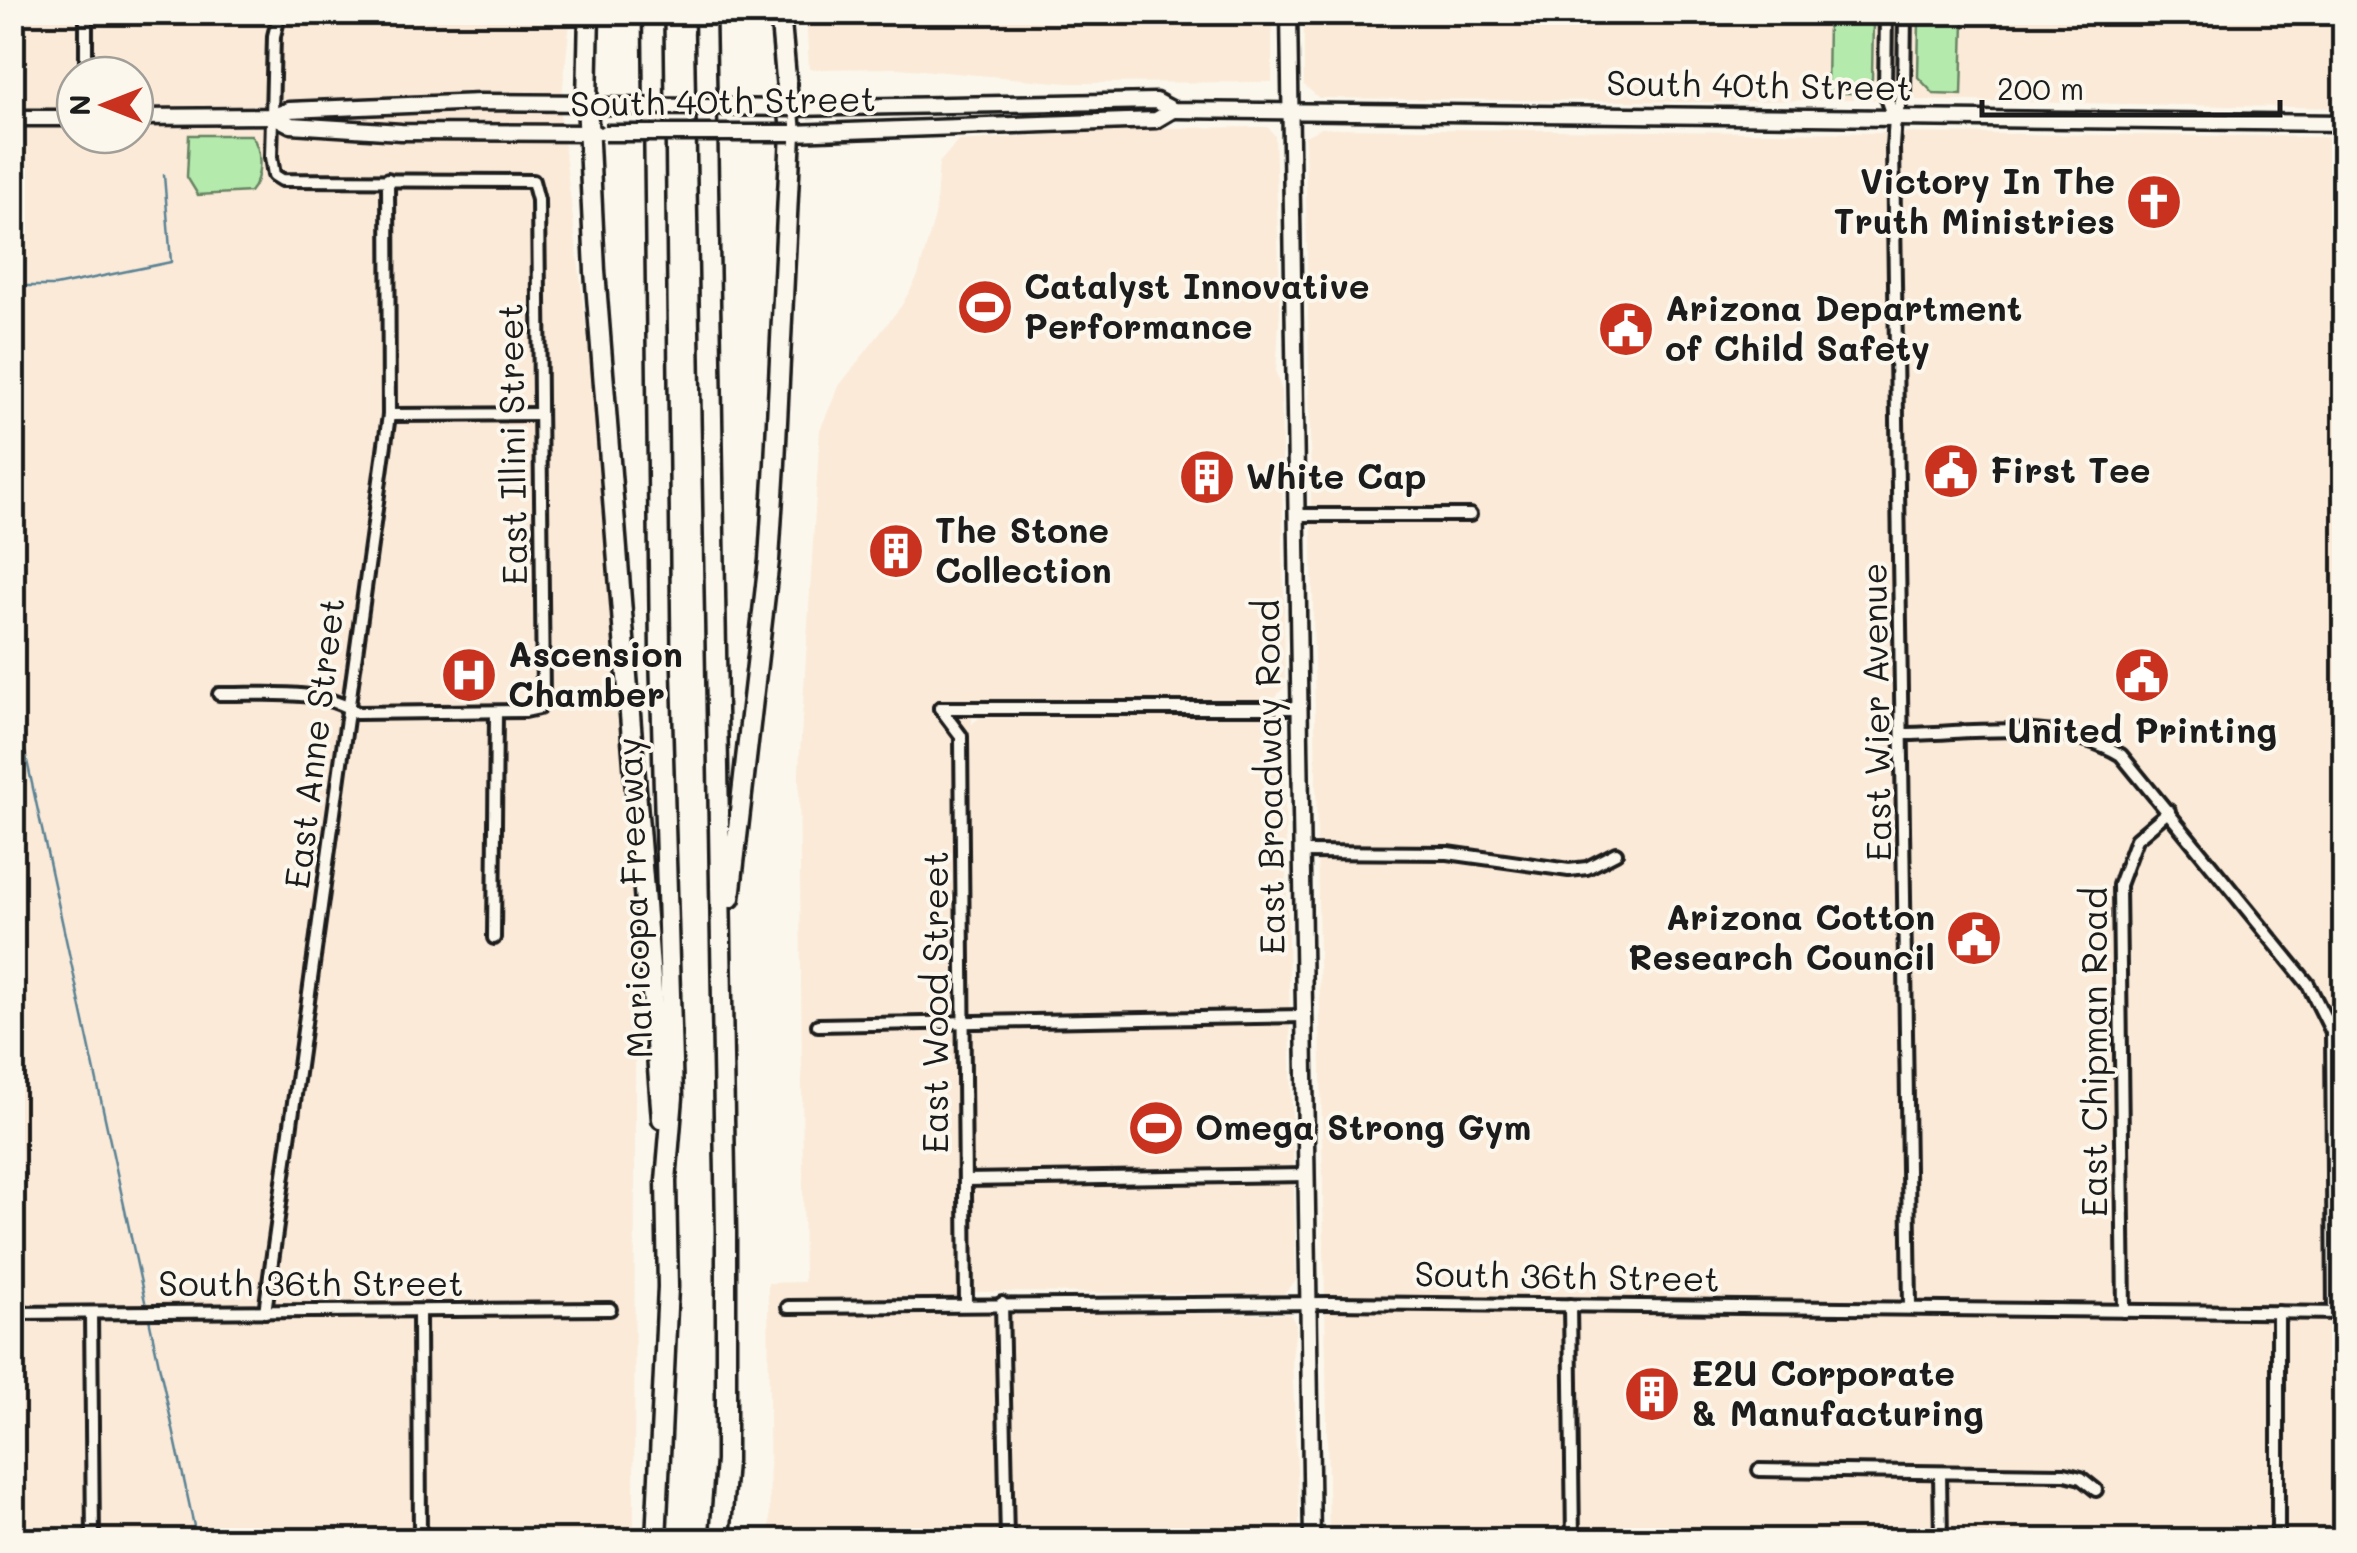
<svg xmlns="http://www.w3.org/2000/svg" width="2357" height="1553" font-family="Mali,sans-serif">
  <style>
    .built { fill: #fbead8; fill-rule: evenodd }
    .green { fill: #b4ebad; stroke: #688464; stroke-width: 2.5 }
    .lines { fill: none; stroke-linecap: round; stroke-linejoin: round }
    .stream { stroke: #5a8294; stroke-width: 2.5 }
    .street-casing { stroke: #1c1c1c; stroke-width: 18 }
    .secondary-casing { stroke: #1c1c1c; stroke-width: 21 }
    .highway-casing { stroke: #1c1c1c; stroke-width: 25 }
    .street { stroke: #fbf7ec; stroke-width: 10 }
    .secondary { stroke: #fbf7ec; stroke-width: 14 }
    .highway { stroke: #fbf7ec; stroke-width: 18 }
    .secondary-bridge-casing { stroke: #1c1c1c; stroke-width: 21; stroke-linecap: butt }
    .secondary-bridge { stroke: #fbf7ec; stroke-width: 14 }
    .labels { text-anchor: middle; stroke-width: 8; stroke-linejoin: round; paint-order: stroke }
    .street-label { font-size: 35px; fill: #1c1c1c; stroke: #fbf7ec }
    .poi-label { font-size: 35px; font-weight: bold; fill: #1c1c1c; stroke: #fbf7ec; text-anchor: start }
  </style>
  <rect width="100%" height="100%" fill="#fbf7ec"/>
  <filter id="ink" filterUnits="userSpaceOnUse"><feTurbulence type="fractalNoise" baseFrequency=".01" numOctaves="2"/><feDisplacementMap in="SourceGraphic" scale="20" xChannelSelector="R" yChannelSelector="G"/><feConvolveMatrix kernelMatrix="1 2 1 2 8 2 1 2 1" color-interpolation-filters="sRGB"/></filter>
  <g filter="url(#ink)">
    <!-- built -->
    <g class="built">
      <path d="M12,13H571L560,113L636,736L634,1540H13ZM75,75H135V135H75Z"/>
      <polygon points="806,13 1272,13 1272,82 1068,83 899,68 809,69"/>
      <polygon points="1304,13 2344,13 2344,108 1856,99 1714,102 1319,98 1304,85"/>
      <polygon points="1268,127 1275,136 1280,307 1276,373 1281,389 1285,686 1274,699 972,701 972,724 979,718 1271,716 1283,722 1296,1281 1284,1294 975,1292 974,1313 1290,1314 1296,1325 1292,1358 1300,1540 770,1540 768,1283 804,1282 799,770 820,430 839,386 902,305 918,276 935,216 939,163 958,141 1152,128"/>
      <polygon points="1321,128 2344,137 2344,1540 1329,1540 1305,136"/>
    </g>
    <!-- green -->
    <g class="green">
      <polygon points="1828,18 1873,18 1872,79 1853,93 1827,93"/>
      <polygon points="1919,20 1964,21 1962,95 1934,94 1918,77"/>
      <path d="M189,135H251C263,150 262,178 250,192L198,195L187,177Z"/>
    </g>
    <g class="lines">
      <!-- stream -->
      <g class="stream">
        <polyline points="12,286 55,286 171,262 164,175"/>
        <polyline points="12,692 146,1306"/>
        <polyline points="148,1314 197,1540"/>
      </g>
      <!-- street casing -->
      <g class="street-casing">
        <g id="street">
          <polyline points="1886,12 1885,92 1894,118"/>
          <polyline points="1905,12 1904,93 1895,118 1893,147 1910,1306"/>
          <polyline points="86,75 86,12"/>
          <polyline points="389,415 540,414"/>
          <polyline points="1295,515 1470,515"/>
          <path d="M219,694C263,695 319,687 357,713L525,711L539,708L543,696L538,200L533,181L282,180L274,175L271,157L274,36L280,12"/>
          <polyline points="940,708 961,736 966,1304"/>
          <polyline points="940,708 1298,708"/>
          <path d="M1905,734C1974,733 2059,718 2121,755L2308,984L2332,1032L2334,1313"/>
          <polyline points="1301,852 1448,853 1569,870 1587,868 1616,853"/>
          <polyline points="494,938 496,712"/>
          <polyline points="818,1025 1304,1016"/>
          <polyline points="965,1180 1306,1175"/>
          <polyline points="1002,1303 1007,1540"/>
          <polyline points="1570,1305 1573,1540"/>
          <polyline points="788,1307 1330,1303 2344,1313"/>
          <polyline points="419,1311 420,1540"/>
          <polyline points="2124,1311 2119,885 2136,839 2169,811"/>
          <polyline points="265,1312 389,415 388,179"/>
          <polyline points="2278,1312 2278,1540"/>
          <polyline points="12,1313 610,1309"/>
          <polyline points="91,1313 93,1540"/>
          <polyline points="1759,1470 2065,1474 2081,1478 2096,1490"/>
          <polyline points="1940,1473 1941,1540"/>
        </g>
      </g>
      <!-- secondary casing -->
      <g class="secondary-casing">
        <g id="secondary">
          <polyline points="1289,12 1312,1540"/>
          <polyline points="791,108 1156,101 1173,110 2344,123"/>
          <polyline points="274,116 291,125 401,132 595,133"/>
          <polyline points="135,117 274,116 289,110 480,102 594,103"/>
          <polyline points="12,118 75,118"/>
          <polyline points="791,133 1156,120 1173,110"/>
        </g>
      </g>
      <!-- highway casing -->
      <g class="highway-casing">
        <g id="highway">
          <polyline points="589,12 587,101 595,271 662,1119"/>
          <polyline points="653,12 660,653 673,1097 666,1181 668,1287 656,1540"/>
          <polyline points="705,12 726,1232 726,1461 720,1540"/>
          <polyline points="730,898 769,560 775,463 791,133 780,12"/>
        </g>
      </g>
      <!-- street -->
      <use href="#street" class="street"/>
      <!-- secondary -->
      <use href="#secondary" class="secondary"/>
      <!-- highway -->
      <use href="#highway" class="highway"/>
      <!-- secondary-bridge casing -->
      <g class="secondary-bridge-casing">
        <g id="secondary-bridge">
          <polyline points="604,106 791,108"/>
          <polyline points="605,133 791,133"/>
        </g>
      </g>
      <!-- secondary-bridge -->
      <use href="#secondary-bridge" class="secondary-bridge"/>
    </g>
  </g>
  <!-- icons -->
  <defs>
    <g id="church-disc" transform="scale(2.875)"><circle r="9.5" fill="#c8321e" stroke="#fbf7ec"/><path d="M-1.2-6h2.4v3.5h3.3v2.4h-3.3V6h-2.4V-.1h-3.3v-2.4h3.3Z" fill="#fff"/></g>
    <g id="stadium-disc" transform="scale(2.875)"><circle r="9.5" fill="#c8321e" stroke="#fbf7ec"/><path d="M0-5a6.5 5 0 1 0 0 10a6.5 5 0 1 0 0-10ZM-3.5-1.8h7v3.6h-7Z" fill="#fff"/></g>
    <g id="civic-disc" transform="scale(2.875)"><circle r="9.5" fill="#c8321e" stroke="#fbf7ec"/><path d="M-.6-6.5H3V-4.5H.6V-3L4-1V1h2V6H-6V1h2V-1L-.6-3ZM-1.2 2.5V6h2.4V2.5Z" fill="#fff"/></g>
    <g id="building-disc" transform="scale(2.875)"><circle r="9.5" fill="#c8321e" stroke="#fbf7ec"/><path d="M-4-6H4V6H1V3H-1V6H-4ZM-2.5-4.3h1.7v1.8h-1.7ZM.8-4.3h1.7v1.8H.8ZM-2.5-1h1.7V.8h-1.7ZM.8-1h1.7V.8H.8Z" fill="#fff"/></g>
    <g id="hospital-disc" transform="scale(2.875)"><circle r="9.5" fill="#c8321e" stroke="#fbf7ec"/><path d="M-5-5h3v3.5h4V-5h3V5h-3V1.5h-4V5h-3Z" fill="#fff"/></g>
  </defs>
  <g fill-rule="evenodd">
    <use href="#church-disc" x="2154" y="202"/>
    <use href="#stadium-disc" x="985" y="307"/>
    <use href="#civic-disc" x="1626" y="329"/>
    <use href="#civic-disc" x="1951" y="471"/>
    <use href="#building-disc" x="1207" y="477"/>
    <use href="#building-disc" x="896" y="551"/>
    <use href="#hospital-disc" x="469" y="675"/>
    <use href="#civic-disc" x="2142" y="675"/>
    <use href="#civic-disc" x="1974" y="938"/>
    <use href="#stadium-disc" x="1156" y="1128"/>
    <use href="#building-disc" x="1652" y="1394"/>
  </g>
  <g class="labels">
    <!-- street labels -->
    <g class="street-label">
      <text transform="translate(1759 86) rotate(1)" y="12">South 40th Street</text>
      <text transform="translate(723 102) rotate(-1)" y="12">South 40th Street</text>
      <text transform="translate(513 444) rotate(-91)" y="12">East Illini Street</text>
      <text transform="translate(1877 712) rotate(-91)" y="12">East Wier Avenue</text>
      <text transform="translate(315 743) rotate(-83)" y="12">East Anne Street</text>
      <text transform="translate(1270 777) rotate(-91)" y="12">East Broadway Road</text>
      <text transform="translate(635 898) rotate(-92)" y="12">Maricopa Freeway</text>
      <text transform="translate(936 1002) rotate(-90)" y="12">East Wood Street</text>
      <text transform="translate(2095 1052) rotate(-90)" y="12">East Chipman Road</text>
      <text transform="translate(1567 1277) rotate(1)" y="12">South 36th Street</text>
      <text x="311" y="1296">South 36th Street</text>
    </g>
    <!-- poi labels -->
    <g class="poi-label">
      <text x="2115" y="194" text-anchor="end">Victory In The<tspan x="2115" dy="40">Truth Ministries</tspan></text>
      <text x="1024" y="299">Catalyst Innovative<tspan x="1024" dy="40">Performance</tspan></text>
      <text x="1665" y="321">Arizona Department<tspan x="1665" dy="40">of Child Safety</tspan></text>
      <text x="1990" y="483">First Tee</text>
      <text x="1246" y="489">White Cap</text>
      <text x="935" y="543">The Stone<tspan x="935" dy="40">Collection</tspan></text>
      <text x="508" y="667">Ascension<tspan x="508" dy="40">Chamber</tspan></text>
      <text x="2142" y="743" text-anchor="middle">United Printing</text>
      <text x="1935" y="930" text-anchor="end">Arizona Cotton<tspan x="1935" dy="40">Research Council</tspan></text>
      <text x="1195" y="1140">Omega Strong Gym</text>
      <text x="1691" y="1386">E2U Corporate<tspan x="1691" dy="40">&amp; Manufacturing</tspan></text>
    </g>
  </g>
  <!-- margin -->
  <rect width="2357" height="1553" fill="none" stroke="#fbf7ec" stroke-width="50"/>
  <rect x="25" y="25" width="2307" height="1503" fill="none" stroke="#1c1c1c" stroke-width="4" filter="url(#ink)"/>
  <!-- north arrow -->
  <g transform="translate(105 105) rotate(270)"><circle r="48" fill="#fbf7ec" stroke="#a29f99" stroke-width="2.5"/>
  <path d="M0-8L18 38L0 25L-18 38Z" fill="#c8321e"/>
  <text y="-15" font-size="28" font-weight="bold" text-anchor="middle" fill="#1c1c1c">N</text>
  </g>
  <!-- scale -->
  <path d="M1982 100v15h298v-15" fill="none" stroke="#1c1c1c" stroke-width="5"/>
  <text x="1997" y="100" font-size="30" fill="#1c1c1c" stroke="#fbf7ec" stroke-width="8" paint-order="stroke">200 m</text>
</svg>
